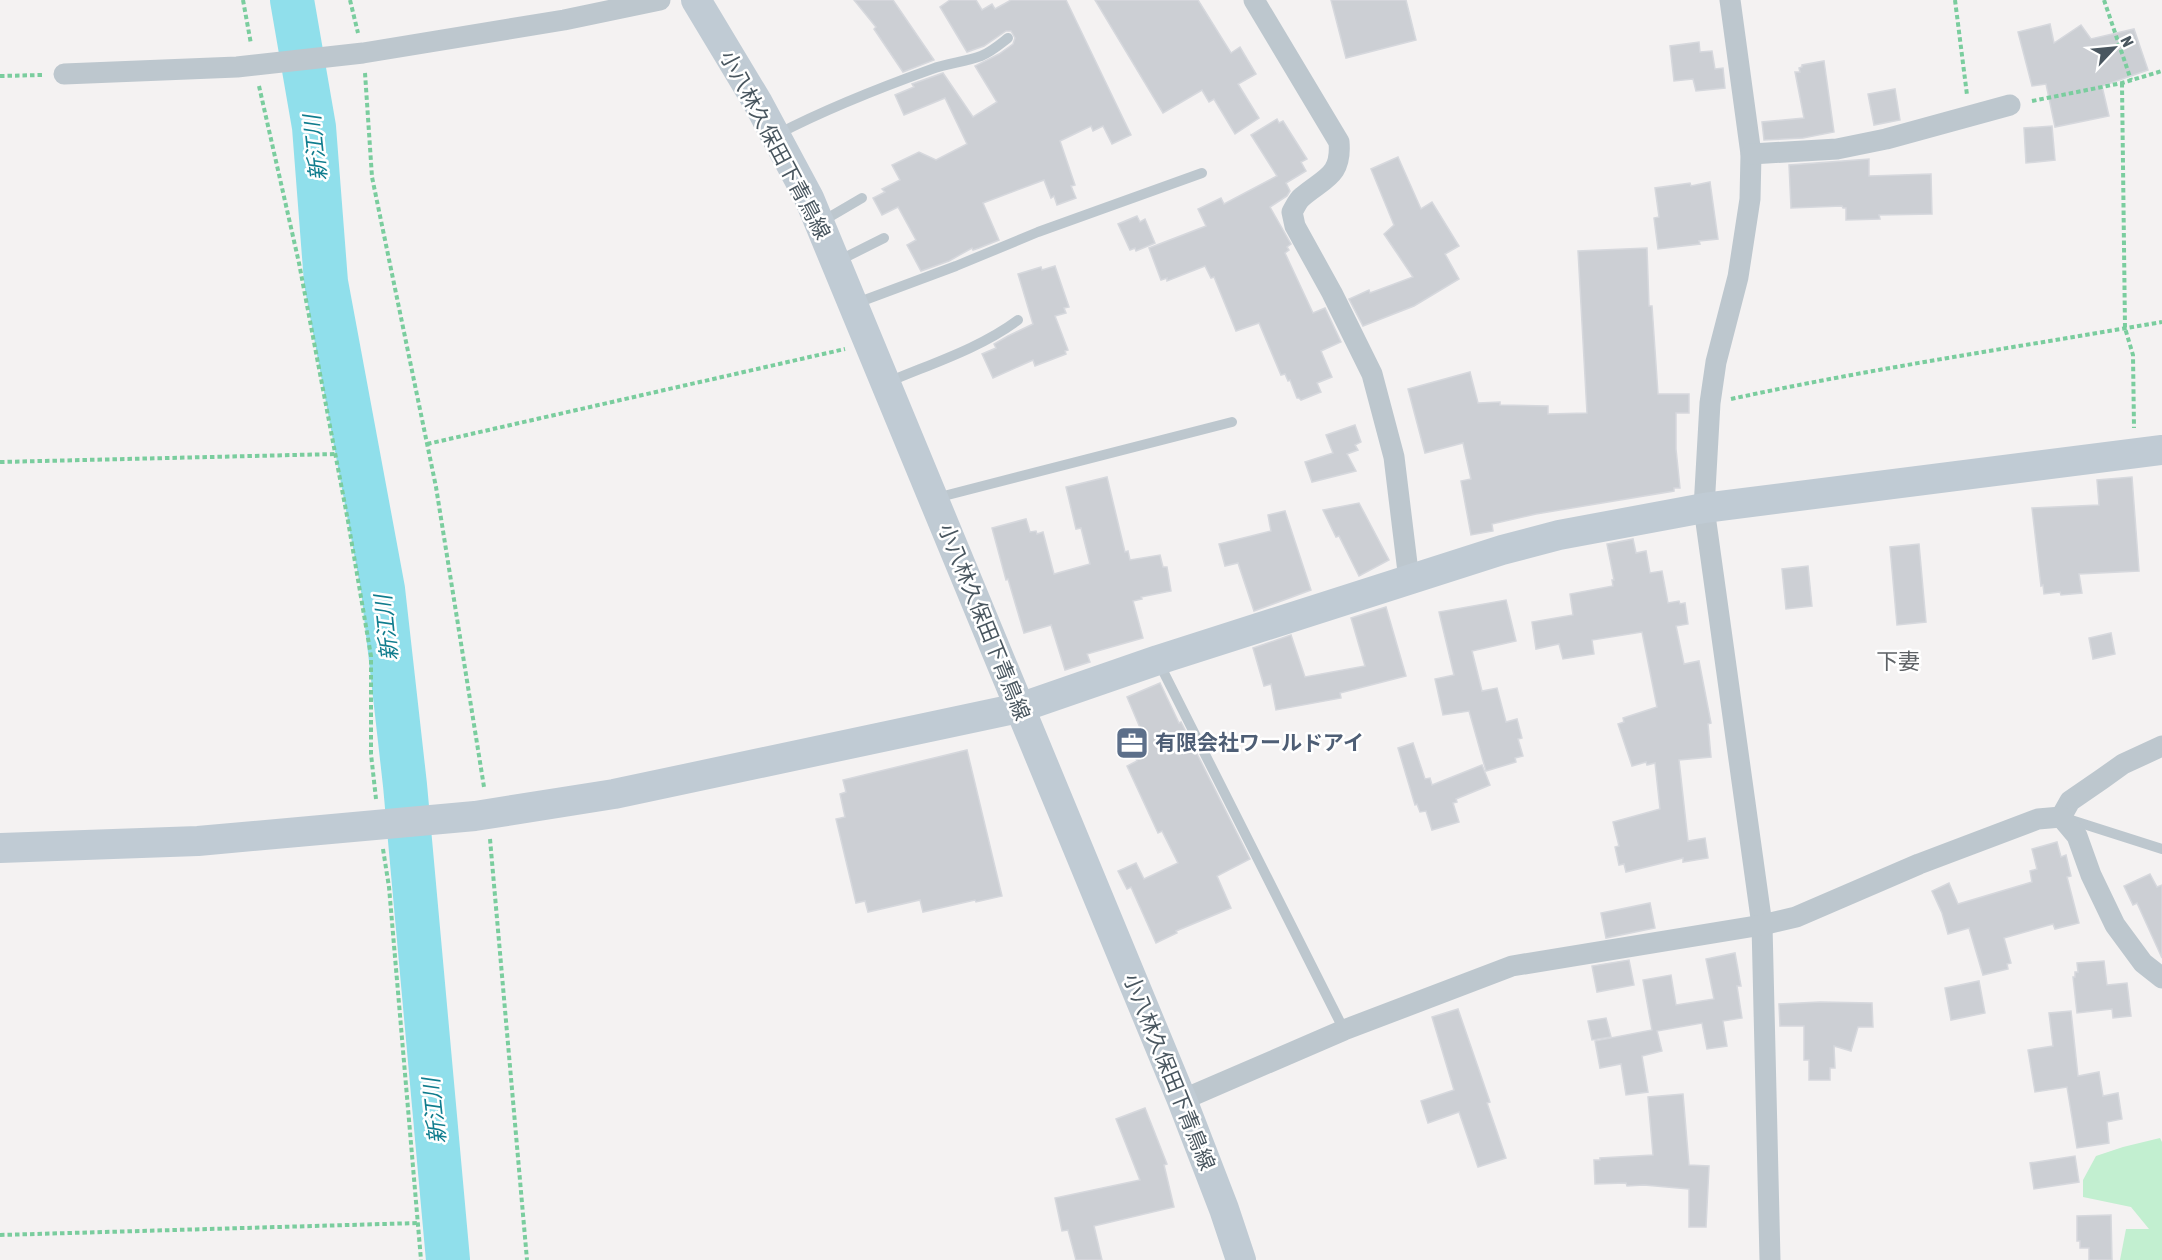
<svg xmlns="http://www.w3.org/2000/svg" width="2162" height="1260" font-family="'Asap Condensed','Noto Sans JP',sans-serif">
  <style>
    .green { fill: #c2efd0 }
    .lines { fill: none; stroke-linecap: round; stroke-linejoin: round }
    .river { stroke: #90dfeb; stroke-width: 44 }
    .building { fill: #cccfd4; stroke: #d6d8dd; stroke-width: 1.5 }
    .path { stroke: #7acd9e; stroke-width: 4; stroke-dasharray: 4.5 3; stroke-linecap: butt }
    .lane { stroke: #bdc7ce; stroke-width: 10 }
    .street { stroke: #bdc7ce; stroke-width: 21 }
    .secondary { stroke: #c0cbd4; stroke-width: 30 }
    .labels { text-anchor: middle; stroke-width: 5; stroke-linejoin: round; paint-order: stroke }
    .street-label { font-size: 21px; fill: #49565f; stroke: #fff }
    .service-label { font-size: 21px; font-weight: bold; fill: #4e5e75; stroke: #fff; text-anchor: start }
    .water-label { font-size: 22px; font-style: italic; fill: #0f7c8d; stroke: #fff }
    .neighbourhood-label { font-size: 22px; fill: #5e6266; stroke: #fff }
  </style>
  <rect width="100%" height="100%" fill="#f4f2f2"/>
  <!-- green -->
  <polygon class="green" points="2160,1138 2162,1142 2162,1260 2120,1260 2126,1229 2149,1229 2131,1207 2083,1197 2083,1180 2096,1156 2123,1147"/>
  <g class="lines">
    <!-- river -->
    <polyline class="river" points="292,0 314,127 326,282 383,589 405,785 448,1260"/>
  </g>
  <!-- building -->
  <g class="building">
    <polygon points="854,0 893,0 934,60 903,72 874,29 876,27"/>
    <polygon points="950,0 976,0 982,10 992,4 995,9 1011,0 1066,0 1131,135 1112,144 1103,126 1093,131 1091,126 1060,141 1075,185 1071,186 1076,198 1057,205 1054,196 1051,198 1044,180 983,203 999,240 979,248 973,250 972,248 949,261 921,271 907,245 916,240 898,207 882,215 873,198 885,192 882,189 900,180 892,165 919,152 936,160 967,144 945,98 904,115 895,95 914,87 912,84 943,73 973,117 997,102 975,66 999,54 1013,44 1015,38 1011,31 1006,31 984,46 967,52 940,7"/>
    <polygon points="1095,0 1198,0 1231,53 1240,47 1256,74 1238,84 1259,118 1235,134 1214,99 1209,102 1202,90 1163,113"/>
    <polygon points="1331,0 1406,0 1416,40 1346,58"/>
    <polygon points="2050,24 2054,43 2081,25 2091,39 2134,29 2148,70 2102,86 2109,116 2055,127 2046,84 2032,86 2018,32"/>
    <polygon points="1699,42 1700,52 1712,51 1715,69 1723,68 1725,88 1696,91 1693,79 1674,81 1670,46"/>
    <polygon points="1824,61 1834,132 1803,138 1764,140 1762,122 1804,118 1795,72 1800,72 1799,68 1802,67 1802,65"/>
    <polygon points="1895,89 1900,120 1874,125 1868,94"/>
    <polygon points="1277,119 1279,123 1283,121 1307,159 1301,162 1306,171 1286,183 1290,191 1287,196 1270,207 1291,244 1287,247 1289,250 1285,253 1313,313 1325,308 1341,342 1321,351 1332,377 1317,383 1321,392 1301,400 1299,398 1297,398 1290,380 1288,381 1285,374 1281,375 1259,323 1236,331 1214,277 1211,278 1205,266 1167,281 1167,278 1161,280 1149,248 1206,226 1198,209 1221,198 1224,204 1277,176 1251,135"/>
    <polygon points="2052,126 2055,160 2026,163 2024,128"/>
    <polygon points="1398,157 1421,209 1432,202 1459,246 1445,254 1459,279 1414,306 1363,326 1349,299 1369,290 1370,293 1413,277 1384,234 1394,225 1371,169"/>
    <polygon points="1869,159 1869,176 1931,174 1932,214 1879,215 1880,219 1846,220 1846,208 1843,208 1842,206 1791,208 1789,165"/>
    <polygon points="1710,182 1718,239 1699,241 1700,244 1658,249 1654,218 1659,217 1655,188 1690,183 1691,186"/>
    <polygon points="1137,216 1140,222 1145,219 1155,243 1136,251 1135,248 1130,250 1118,224"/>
    <polygon points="1647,248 1649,306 1652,306 1658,394 1689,394 1689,413 1676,413 1676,449 1680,488 1674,488 1674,491 1536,514 1492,524 1493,531 1471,535 1461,481 1471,479 1463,443 1425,453 1408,389 1470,372 1478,403 1500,402 1500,405 1548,406 1548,414 1587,413 1578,251"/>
    <polygon points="1055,266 1069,307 1064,308 1066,313 1055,316 1068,350 1065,351 1066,354 1035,366 1033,360 993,378 982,354 996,348 994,344 1008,336 1033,324 1018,274 1041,267 1042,270"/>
    <polygon points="1355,425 1361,442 1355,445 1358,450 1347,454 1356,471 1312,482 1305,462 1333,453 1326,435"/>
    <polygon points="1107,477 1125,552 1128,551 1130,560 1160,555 1163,567 1167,567 1171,591 1141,597 1142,599 1133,601 1143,638 1087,654 1090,662 1065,670 1051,625 1024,633 1008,579 1006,580 992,528 1026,519 1030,532 1036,531 1037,534 1043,532 1054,574 1090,564 1081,528 1076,529 1066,487"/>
    <polygon points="2132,477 2139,571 2079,574 2082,593 2061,595 2060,592 2044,594 2043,585 2041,586 2032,508 2099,505 2097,480"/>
    <polygon points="1359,503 1389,560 1359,576 1339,536 1336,537 1323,510"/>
    <polygon points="1285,511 1311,590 1254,611 1238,563 1225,566 1219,544 1271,531 1268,515"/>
    <polygon points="1633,539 1636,553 1646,551 1650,573 1662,571 1668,603 1679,601 1680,604 1685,603 1688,624 1676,626 1684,664 1699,661 1711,723 1708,724 1711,757 1679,760 1688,841 1705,838 1708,858 1683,862 1683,858 1626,872 1624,864 1619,865 1615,847 1619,846 1613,822 1660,809 1655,763 1647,765 1646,762 1632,766 1618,724 1624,722 1623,718 1657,707 1642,632 1592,640 1594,654 1563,659 1559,644 1536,649 1532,622 1573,615 1570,594 1613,586 1612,580 1614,580 1607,544"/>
    <polygon points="1919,544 1926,622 1897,625 1890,547"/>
    <polygon points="1808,566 1812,606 1786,609 1782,569"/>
    <polygon points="1506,600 1516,641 1472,651 1482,691 1497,688 1506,722 1517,719 1522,738 1518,739 1523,756 1515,758 1516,762 1486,771 1469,711 1443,715 1435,679 1454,675 1439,612"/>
    <polygon points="1386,607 1406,676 1340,693 1341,698 1276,710 1271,684 1264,686 1253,648 1291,635 1305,677 1365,666 1351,618"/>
    <polygon points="2111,633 2115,654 2093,659 2089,638"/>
    <polygon points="1160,683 1179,723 1181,722 1250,859 1217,876 1231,908 1176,931 1177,933 1156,943 1131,887 1127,889 1118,871 1136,863 1144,879 1178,863 1162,831 1158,833 1127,766 1137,761 1131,749 1146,742 1127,697"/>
    <polygon points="1413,743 1425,779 1430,778 1432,785 1482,765 1490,785 1456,799 1457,802 1453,803 1459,822 1432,830 1426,811 1420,812 1417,804 1415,805 1398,748"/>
    <polygon points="967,750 1002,896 976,902 975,900 923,912 920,900 868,912 865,901 856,903 836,819 845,817 840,794 846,792 843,780"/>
    <polygon points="2057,842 2061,857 2066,855 2071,876 2067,877 2079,923 2055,929 2053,924 2004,938 2011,963 2007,964 2008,969 1983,975 1969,928 1948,934 1942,913 1932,891 1949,883 1958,904 2032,882 2030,871 2037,869 2032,849"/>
    <polygon points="2150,874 2157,887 2162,885 2162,958 2137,903 2133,905 2124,886"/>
    <polygon points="1650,903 1655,928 1606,938 1601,913"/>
    <polygon points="1735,953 1741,986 1737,986 1742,1018 1723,1021 1727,1046 1707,1049 1702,1023 1657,1031 1662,1051 1642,1056 1648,1092 1626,1095 1621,1064 1600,1068 1595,1041 1652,1030 1643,980 1671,975 1676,1005 1714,999 1706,959"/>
    <polygon points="1629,960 1634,985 1597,992 1592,966"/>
    <polygon points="2104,961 2107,985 2127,983 2131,1016 2113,1018 2112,1009 2077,1013 2073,977 2075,977 2075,972 2078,972 2077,963"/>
    <polygon points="1979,981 1985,1013 1951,1020 1945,988"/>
    <polygon points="1820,1002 1872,1003 1873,1027 1858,1027 1851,1051 1834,1046 1835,1068 1830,1068 1830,1080 1809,1080 1809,1060 1804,1060 1804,1026 1780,1026 1779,1004"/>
    <polygon points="1458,1009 1490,1102 1487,1103 1506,1158 1478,1167 1459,1112 1428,1123 1421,1101 1454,1090 1432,1017"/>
    <polygon points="2071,1011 2078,1076 2099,1072 2103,1096 2118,1093 2122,1119 2107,1122 2109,1143 2077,1148 2067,1087 2035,1092 2028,1050 2053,1046 2049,1013"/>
    <polygon points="1606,1018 1611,1037 1592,1040 1588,1021"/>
    <polygon points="1683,1094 1689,1165 1709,1166 1706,1227 1689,1227 1689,1189 1644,1185 1627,1186 1626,1183 1595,1184 1594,1160 1600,1160 1600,1158 1653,1155 1648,1097"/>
    <polygon points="1145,1108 1167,1164 1164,1165 1174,1207 1094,1226 1102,1260 1076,1260 1068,1230 1062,1231 1055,1198 1140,1180 1116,1119"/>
    <polygon points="2075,1156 2079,1182 2034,1189 2030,1163"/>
    <polygon points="2111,1215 2112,1260 2089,1260 2089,1248 2080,1248 2080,1241 2077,1241 2077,1216"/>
  </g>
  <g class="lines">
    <!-- path -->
    <g class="path">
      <polyline points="243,0 251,44"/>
      <polyline points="350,0 358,33"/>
      <polyline points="1955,0 1967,95"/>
      <polyline points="2104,0 2131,80"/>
      <polyline points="365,73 372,177 436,487 484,787"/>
      <polyline points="0,76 42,75"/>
      <polyline points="2122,83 2125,328 2133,355 2134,428"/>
      <polyline points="259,86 299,263 348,521 371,656 371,754 376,799"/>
      <polyline points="2032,101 2122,83 2162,71"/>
      <path d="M1731,399C1874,368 2018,347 2162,322"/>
      <polyline points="427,444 845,349"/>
      <polyline points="0,462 336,454"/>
      <polyline points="490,839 527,1260"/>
      <polyline points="383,849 389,887 421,1260"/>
      <polyline points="0,1235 418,1223"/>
    </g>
    <!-- lane -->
    <g class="lane">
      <path d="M778,134C828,108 879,88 932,69C948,63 965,62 981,56C991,52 999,45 1008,38"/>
      <polyline points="821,222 862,198"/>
      <polyline points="838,261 884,238"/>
      <polyline points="854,304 956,266 1038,232 1202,173"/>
      <path d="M886,383C930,364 979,349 1018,320"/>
      <polyline points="936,498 1232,422"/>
      <polyline points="1159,663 1344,1030"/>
      <polyline points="2068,819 2162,849"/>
    </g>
    <!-- street -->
    <g class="street">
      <path d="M1254,0L1339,142C1342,176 1324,178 1302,197C1298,200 1295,207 1292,212L1295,226L1332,293L1372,374L1394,457L1409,580"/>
      <polyline points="1730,0 1751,154 1750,199 1738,277 1716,362 1710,403 1704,508 1762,925 1770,1260"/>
      <polyline points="64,74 237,67 363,53 564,20 660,0"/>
      <polyline points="1751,154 1837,149 1886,139 2010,105"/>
      <polyline points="2061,817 2070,801 2102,779 2123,764 2162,746"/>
      <polyline points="1182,1100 1344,1030 1512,966 1762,925 1796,917 1919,864 2038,819 2061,817 2077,836 2091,875 2115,925 2143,963 2162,978"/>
    </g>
    <!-- secondary -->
    <g class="secondary">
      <polyline points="696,0 758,103 809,198 1182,1100 1224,1209 1241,1260"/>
      <polyline points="0,848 198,841 475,816 614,794 1019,708 1158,660 1502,550 1559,535 1704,508 2162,450"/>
    </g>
  </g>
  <!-- icons -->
  <defs>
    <g id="office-square" transform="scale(1.725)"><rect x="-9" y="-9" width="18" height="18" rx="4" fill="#5c6f8a" stroke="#fff"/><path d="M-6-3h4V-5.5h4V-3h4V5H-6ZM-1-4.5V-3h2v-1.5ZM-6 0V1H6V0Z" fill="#fff"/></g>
  </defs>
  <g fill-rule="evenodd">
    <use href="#office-square" x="1132" y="743"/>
  </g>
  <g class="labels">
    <!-- street labels -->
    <g class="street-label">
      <text transform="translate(775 145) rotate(62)" y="7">小八林久保田下青鳥線</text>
      <text transform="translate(984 622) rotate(68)" y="7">小八林久保田下青鳥線</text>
      <text transform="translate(1169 1072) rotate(68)" y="7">小八林久保田下青鳥線</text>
    </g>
    <!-- service labels -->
    <g class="service-label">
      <text x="1155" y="750">有限会社ワールドアイ</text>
    </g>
    <!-- water labels -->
    <g class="water-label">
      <text transform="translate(315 148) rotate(-96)" y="8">新江川</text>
      <text transform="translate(386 628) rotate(-96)" y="8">新江川</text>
      <text transform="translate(434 1111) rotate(-96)" y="8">新江川</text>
    </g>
    <!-- neighbourhood labels -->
    <g class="neighbourhood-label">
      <text x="1898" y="669">下妻</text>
    </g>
  </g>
  <!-- north arrow -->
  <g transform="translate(2114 48) rotate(64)" stroke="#ffffff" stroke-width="4.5" paint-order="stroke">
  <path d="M0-4.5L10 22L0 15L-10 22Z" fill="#49565f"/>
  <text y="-9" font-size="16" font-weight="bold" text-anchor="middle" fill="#49565f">N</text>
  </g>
</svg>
